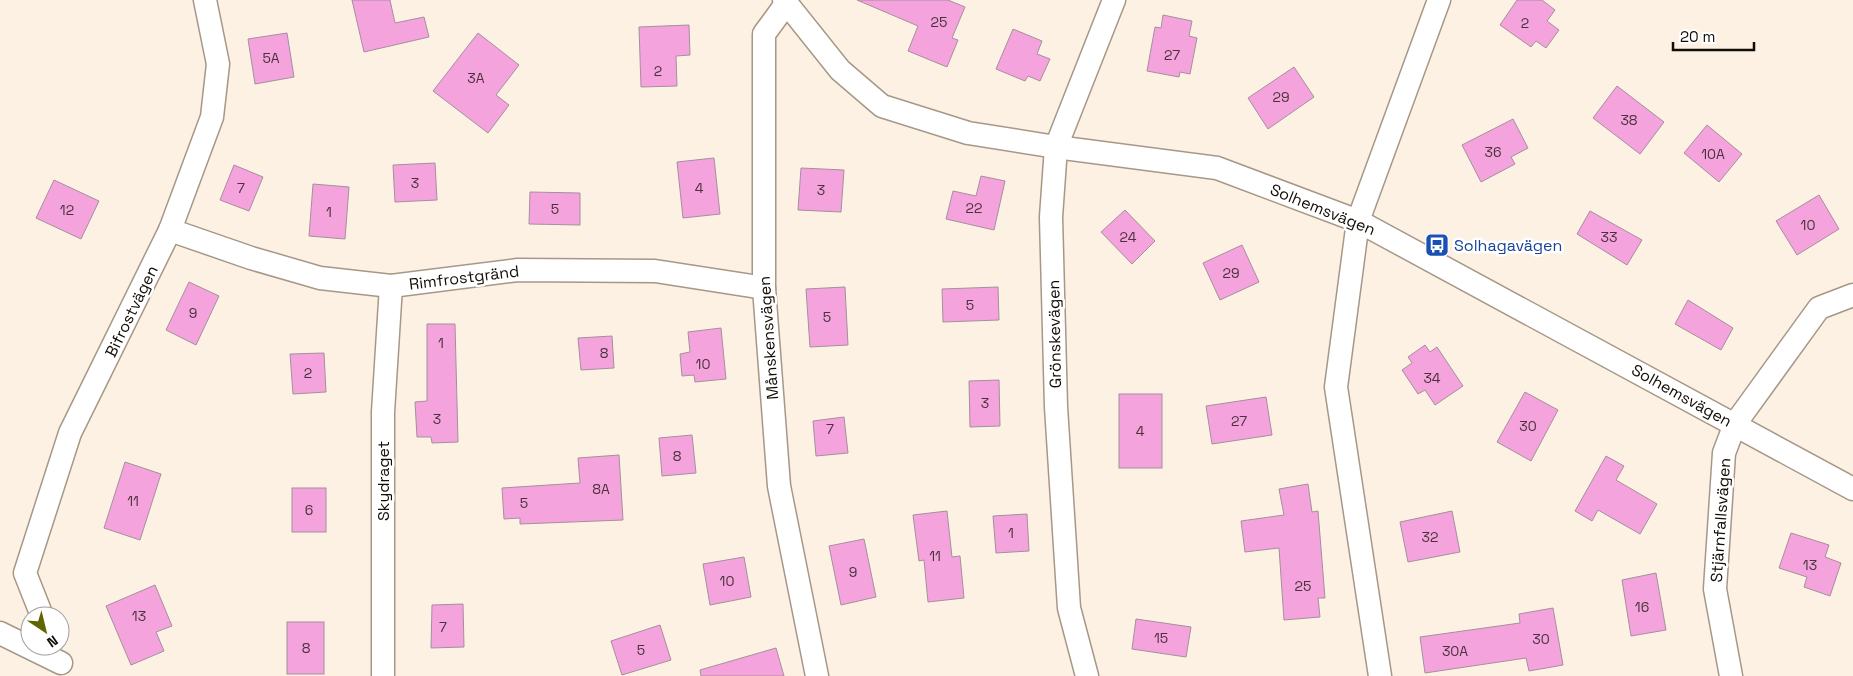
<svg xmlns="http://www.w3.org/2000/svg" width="1853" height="676" font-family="'Space Grotesk',sans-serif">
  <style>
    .building { fill: #f5a3dd; stroke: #a3909c }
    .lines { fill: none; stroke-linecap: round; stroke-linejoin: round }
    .street-casing { stroke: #a69887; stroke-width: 25 }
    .street { stroke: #fff; stroke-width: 22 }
    .labels { text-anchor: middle; stroke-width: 5; stroke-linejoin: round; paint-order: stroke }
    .number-label { font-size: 14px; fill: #4a323c }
    .street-label { font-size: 16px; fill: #110c06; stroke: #fff }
    .transit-label { font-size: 16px; fill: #164399; stroke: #fff; text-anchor: start }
  </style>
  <rect width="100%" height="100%" fill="#fdf1e3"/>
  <!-- building -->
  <g class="building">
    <polygon points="352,0 390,0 395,23 424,17 429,37 364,52"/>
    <polygon points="857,0 948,0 965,7 952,38 958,40 947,67 908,51 918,26"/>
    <polygon points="1517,0 1542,0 1555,10 1547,21 1559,30 1546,48 1536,41 1531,47 1500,25"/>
    <polygon points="1163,15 1192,21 1189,36 1197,38 1190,74 1180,72 1179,77 1147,71 1155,27 1161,28"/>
    <polygon points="689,25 690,55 676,56 677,86 641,87 639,27"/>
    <polygon points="1013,29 1042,41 1037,54 1050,59 1040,81 1028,76 1025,81 996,69"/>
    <polygon points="287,33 294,77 255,84 248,39"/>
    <polygon points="478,33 519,65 496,95 509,105 488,133 433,91"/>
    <polygon points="1294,67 1314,97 1268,129 1248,98"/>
    <polygon points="1617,86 1664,122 1640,154 1593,118"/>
    <polygon points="1513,119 1528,148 1511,157 1515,164 1481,182 1462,145"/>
    <polygon points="1707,125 1742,154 1719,182 1684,153"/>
    <polygon points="714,158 720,214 683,218 677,162"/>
    <polygon points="435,163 437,200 395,202 393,165"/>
    <polygon points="234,165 263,177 249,211 220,200"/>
    <polygon points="801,168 844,170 841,212 798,210"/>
    <polygon points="981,176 1005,181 994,230 946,219 953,191 976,196"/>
    <polygon points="54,180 99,201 81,239 36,218"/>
    <polygon points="313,184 349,187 345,239 309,236"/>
    <polygon points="530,192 580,193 580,225 529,224"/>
    <polygon points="1819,195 1839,229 1797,255 1776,221"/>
    <polygon points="1125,210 1155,241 1132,264 1101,232"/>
    <polygon points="1590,211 1642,240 1627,265 1577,234"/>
    <polygon points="1242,245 1259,282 1220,300 1203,263"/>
    <polygon points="189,282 219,296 196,345 166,330"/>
    <polygon points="845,287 848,345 810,347 806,289"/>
    <polygon points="998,287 999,320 943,322 942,289"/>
    <polygon points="1688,300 1733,328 1721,350 1675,324"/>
    <polygon points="427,324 455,324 458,442 432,443 431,437 417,437 415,402 427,401"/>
    <polygon points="721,328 726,379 695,382 694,375 682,376 680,354 690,352 688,332"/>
    <polygon points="612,336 614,368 581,370 578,338"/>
    <polygon points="1425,345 1430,352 1437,347 1463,386 1435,405 1425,390 1418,394 1402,370 1412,363 1408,357"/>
    <polygon points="324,353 326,392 293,394 290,354"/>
    <polygon points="999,380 1000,426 970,427 969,381"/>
    <polygon points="1525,392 1558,410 1531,461 1497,442"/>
    <rect x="1119" y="394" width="43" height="74"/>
    <polygon points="1266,397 1272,435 1212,444 1206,406"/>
    <polygon points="844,417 848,453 816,456 813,421"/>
    <polygon points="692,435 696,473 662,476 659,438"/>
    <polygon points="619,455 623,520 520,524 520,518 504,519 502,488 580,483 578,458"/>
    <polygon points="1606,456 1624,466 1616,480 1657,504 1640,534 1598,510 1592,521 1575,511"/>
    <polygon points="125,462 161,474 140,540 104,528"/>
    <polygon points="1308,484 1312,512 1318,511 1325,598 1318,598 1320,617 1284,620 1279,548 1245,552 1241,521 1284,515 1279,489"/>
    <rect x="292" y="488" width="34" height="44"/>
    <polygon points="947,511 952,557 960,556 964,598 928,602 924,560 919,561 913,515"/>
    <polygon points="1452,511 1460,552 1408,562 1400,522"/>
    <polygon points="1027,514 1029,551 996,553 993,516"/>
    <polygon points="1791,533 1829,545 1825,557 1841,563 1830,596 1804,587 1807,577 1779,568"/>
    <polygon points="864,539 876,597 841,605 829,546"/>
    <polygon points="744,557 751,597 710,605 703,564"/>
    <polygon points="1656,573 1666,630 1631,636 1622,580"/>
    <polygon points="155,585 172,626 156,632 164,651 131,665 106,606"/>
    <polygon points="463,604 464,647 431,648 432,605"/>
    <polygon points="1553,608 1563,665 1529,671 1526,658 1425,673 1420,637 1520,623 1519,614"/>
    <polygon points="1136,619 1191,627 1186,657 1132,649"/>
    <rect x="287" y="622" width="37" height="52"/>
    <polygon points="660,625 671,660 622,675 611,641"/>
    <polygon points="776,648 784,676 701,676 700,670"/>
  </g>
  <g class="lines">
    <!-- street casing -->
    <g class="street-casing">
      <g id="street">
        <polyline points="784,0 840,70 882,106 968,133 1056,147 1217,168 1358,221 1853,489"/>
        <polyline points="786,4 764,34 764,288 779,486 817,676"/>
        <polyline points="170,230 251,258 320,278 391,286 518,270 655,271 764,288"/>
        <polyline points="42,616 25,573 70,433 170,230 212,117 218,64 205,0"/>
        <polyline points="0,633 61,663"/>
        <polyline points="383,676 383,412 391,286"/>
        <polyline points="1087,676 1069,608 1056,407 1051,217 1056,147 1114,0"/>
        <polyline points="1380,676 1336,387 1358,221 1439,0"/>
        <polyline points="1731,676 1715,589 1724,453 1735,424 1819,308 1853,295"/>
      </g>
    </g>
    <!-- street -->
    <use href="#street" class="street"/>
  </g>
  <!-- icons -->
  <defs>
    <g id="bus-square" transform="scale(1.25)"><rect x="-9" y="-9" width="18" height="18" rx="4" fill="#1a4fb4" stroke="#fff"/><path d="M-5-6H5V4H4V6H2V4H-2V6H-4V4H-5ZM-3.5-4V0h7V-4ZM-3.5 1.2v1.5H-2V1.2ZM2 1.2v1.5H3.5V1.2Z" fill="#fff"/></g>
  </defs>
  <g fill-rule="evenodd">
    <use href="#bus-square" x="1437" y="245"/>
  </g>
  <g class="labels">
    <!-- number labels -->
    <g class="number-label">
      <text x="939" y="27">25</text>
      <text x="1525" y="28">2</text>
      <text x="1172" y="60">27</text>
      <text x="271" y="63">5A</text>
      <text x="658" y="76">2</text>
      <text x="476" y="83">3A</text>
      <text x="1281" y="102">29</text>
      <text x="1629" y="125">38</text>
      <text x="1493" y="157">36</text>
      <text x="1713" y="159">10A</text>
      <text x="415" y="188">3</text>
      <text x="241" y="193">7</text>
      <text x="699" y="193">4</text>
      <text x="821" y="195">3</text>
      <text x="974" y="213">22</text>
      <text x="555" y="214">5</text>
      <text x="67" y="215">12</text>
      <text x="329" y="217">1</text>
      <text x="1808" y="230">10</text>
      <text x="1128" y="242">24</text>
      <text x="1609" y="242">33</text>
      <text x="1231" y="278">29</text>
      <text x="970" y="310">5</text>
      <text x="193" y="318">9</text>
      <text x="827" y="322">5</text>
      <text x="441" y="348">1</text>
      <text x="604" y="358">8</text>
      <text x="703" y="369">10</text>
      <text x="308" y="378">2</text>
      <text x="1432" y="383">34</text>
      <text x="985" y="408">3</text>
      <text x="437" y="424">3</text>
      <text x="1239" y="426">27</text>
      <text x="1528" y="431">30</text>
      <text x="830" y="434">7</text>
      <text x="1140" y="436">4</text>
      <text x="677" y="461">8</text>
      <text x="601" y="494">8A</text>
      <text x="133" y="506">11</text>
      <text x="524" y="508">5</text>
      <text x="309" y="515">6</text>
      <text x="1011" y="538">1</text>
      <text x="1430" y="542">32</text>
      <text x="935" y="561">11</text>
      <text x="1810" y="570">13</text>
      <text x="853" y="577">9</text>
      <text x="727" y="586">10</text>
      <text x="1303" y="591">25</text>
      <text x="1642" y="612">16</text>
      <text x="139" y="621">13</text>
      <text x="443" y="632">7</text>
      <text x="1161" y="643">15</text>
      <text x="1541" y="644">30</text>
      <text x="306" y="653">8</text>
      <text x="641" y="655">5</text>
      <text x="1455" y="656">30A</text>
    </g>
    <!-- street labels -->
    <g class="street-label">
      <text transform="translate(1323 209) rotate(22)" y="6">Solhemsvägen</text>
      <text transform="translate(464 277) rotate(-7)" y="6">Rimfrostgränd</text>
      <text transform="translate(131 311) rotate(-64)" y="6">Bifrostvägen</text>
      <text transform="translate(1054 334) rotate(-91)" y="6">Grönskevägen</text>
      <text transform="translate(768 338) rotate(-94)" y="6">Månskensvägen</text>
      <text transform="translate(1682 395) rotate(29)" y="6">Solhemsvägen</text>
      <text transform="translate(383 481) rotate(-90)" y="6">Skydraget</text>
      <text transform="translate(1720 520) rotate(-86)" y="6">Stjärnfallsvägen</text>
    </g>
    <!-- transit labels -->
    <g class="transit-label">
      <text x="1454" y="251">Solhagavägen</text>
    </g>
  </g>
  <!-- north arrow -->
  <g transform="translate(45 631) rotate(145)"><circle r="24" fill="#ffffff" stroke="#a09e9b"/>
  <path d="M0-4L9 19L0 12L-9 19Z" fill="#606500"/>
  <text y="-8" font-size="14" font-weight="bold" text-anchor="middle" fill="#110c06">N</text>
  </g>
  <!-- scale -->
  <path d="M1673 42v8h81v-8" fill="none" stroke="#110c06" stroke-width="2.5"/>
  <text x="1680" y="42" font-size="15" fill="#110c06" stroke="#ffffff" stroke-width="4" paint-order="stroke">20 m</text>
</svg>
